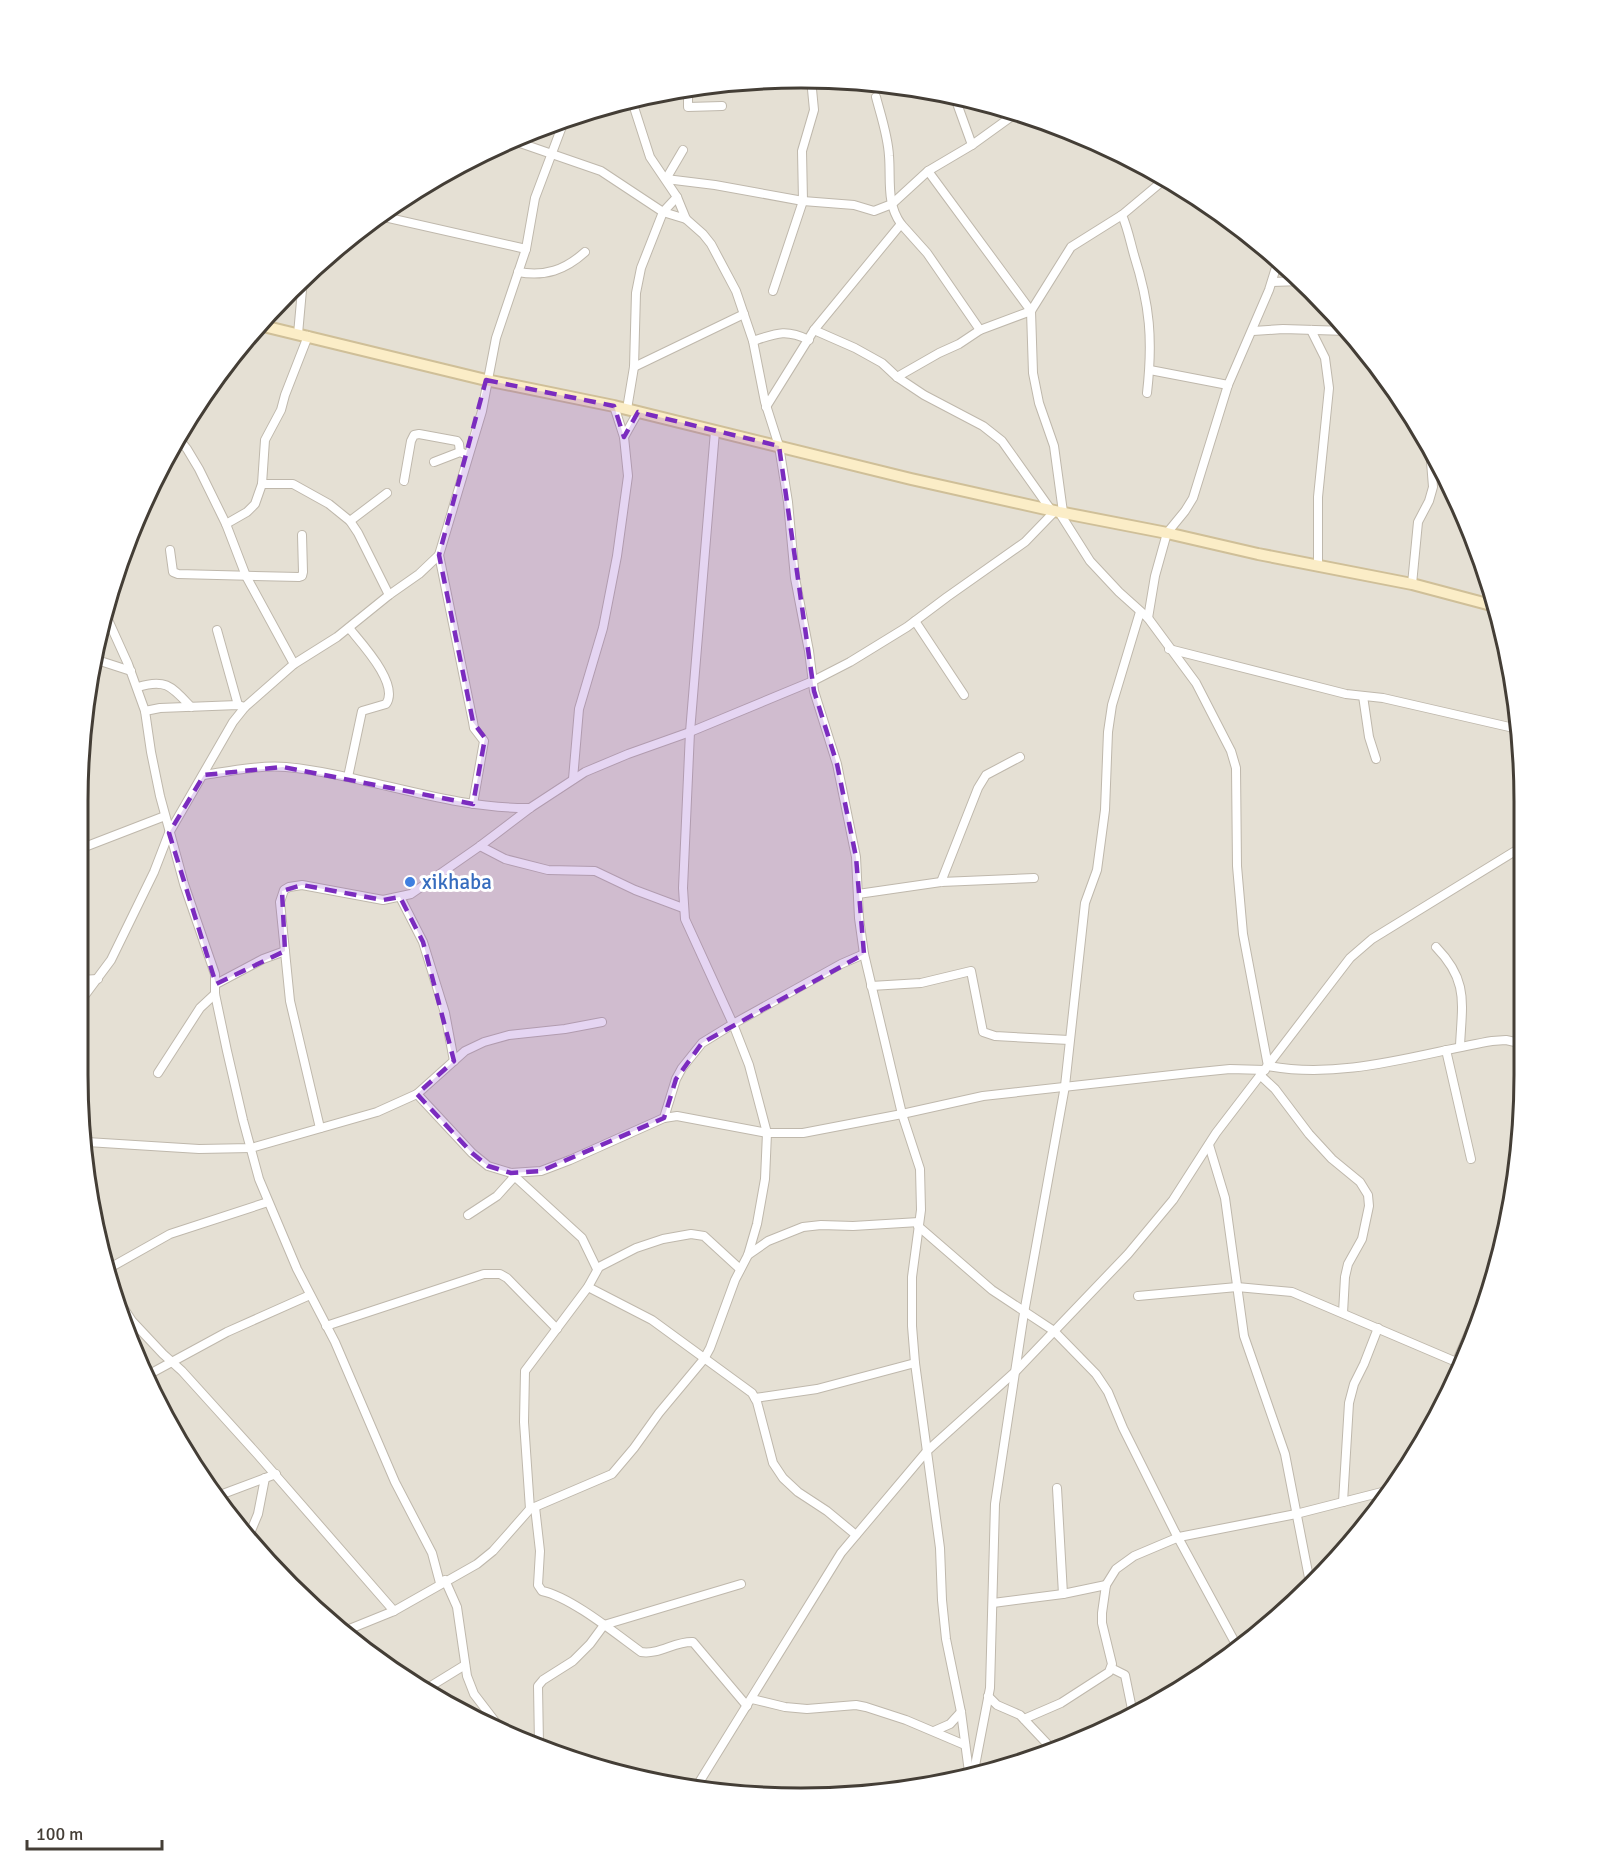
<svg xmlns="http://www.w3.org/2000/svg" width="1603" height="1876" font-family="Signika,sans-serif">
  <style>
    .residential { fill: #e5e0d4 }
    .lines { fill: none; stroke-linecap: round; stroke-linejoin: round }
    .street-casing { stroke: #bfb8ac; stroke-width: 10 }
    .secondary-casing { stroke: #cfbf98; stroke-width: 14 }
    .street { stroke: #fff; stroke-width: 8 }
    .secondary { stroke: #fbedc7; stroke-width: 10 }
    .marked { fill: #7b2cbf; fill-opacity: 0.2; stroke: #7b2cbf; stroke-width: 4.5; stroke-dasharray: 12 8; stroke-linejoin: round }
    .shop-dot { fill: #3f7fe0; stroke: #fff; stroke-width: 2 }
    .labels { text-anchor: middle; stroke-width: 6; stroke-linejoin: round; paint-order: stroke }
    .shop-label { font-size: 21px; fill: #366cbe; stroke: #fff; text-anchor: start }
    .rim { fill: none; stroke: #443e36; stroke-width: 3 }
  </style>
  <rect width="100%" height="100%" fill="#f2eee6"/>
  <!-- residential -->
  <polygon class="residential" points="802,78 943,92 1079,133 1204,200 1313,290 1403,400 1470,525 1511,660 1525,801 1523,1122 1487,1307 1428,1437 1313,1586 1203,1676 1078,1743 896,1792 707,1792 569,1759 399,1676 258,1552 153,1395 103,1261 78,1074 84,707 103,614 152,482 227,361 290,290 400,200 525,133 661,92"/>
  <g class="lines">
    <!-- street casing -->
    <g class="street-casing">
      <g id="street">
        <polyline points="688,89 688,107 722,106"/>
        <polyline points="954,95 972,145"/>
        <polyline points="632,101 650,157 677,197 686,219 703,234 711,244 736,291 753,341 765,402 779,446 788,502 795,578 809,651 814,691 837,764 856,857 859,918 864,954 902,1114 920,1169 921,1210 912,1277 912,1326 915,1363 940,1548 942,1600 946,1639 961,1712 969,1772"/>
        <polyline points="513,139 520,143 601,171 663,212 686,219"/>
        <polyline points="683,150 666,179 715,185 803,201 854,205 874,211 892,204 928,171 972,145 1015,114"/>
        <polyline points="928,171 1031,311"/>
        <path d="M1122,215C1128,229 1130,241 1134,255C1150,305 1153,340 1147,393"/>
        <polyline points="380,216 526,249"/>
        <polyline points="901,224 927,253 980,330"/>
        <path d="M518,272C545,277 565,270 585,252"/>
        <polyline points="1272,282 1302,281"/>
        <polyline points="773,291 803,201 802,151 814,110 811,79"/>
        <polyline points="814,330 855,348 882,363 897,377 924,395 983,426 1002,441 1051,510"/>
        <polyline points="1311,330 1325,358 1329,388 1318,497 1318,565"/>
        <polyline points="1253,331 1283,329 1347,331"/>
        <polyline points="298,334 303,279"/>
        <path d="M753,341C777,333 786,329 809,340"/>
        <polyline points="634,367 744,314"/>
        <polyline points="1150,370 1228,385"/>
        <polyline points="897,377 939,353 959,344 980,330 1031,311"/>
        <path d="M766,407L814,330L901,224C886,203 891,180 889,156C888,136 881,116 876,97"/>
        <polyline points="627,409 634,367 636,293 641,268 663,212 677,197"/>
        <polyline points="624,437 638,412"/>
        <polyline points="179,439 187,449 199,469 226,524 246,576 294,664"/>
        <polyline points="434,462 460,452 465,454"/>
        <polyline points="404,481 411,441 414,435 419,434 457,441 459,444 460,452"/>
        <polyline points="262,484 293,484 329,504 350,521 358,533 389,595"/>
        <path d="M1059,512L1090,561L1119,592L1148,618L1196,683L1231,751L1236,768L1237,866L1243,934L1268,1066C1343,1080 1418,1054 1492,1041L1506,1040L1524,1044"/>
        <polyline points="1063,512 1054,446 1039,403 1033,373 1031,311 1071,247 1122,215 1165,179"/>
        <polyline points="350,521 387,493"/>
        <polyline points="226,524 247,512 255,504 262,484 265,440 281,410 285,395 308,336"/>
        <polyline points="170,550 173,572 178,574 299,577 302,576 303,572 302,535"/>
        <polyline points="439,555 473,722 474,728 484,741 473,804"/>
        <polyline points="1412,584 1418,522 1429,501 1433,487 1430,449"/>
        <polyline points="1488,604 1490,591"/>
        <polyline points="104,611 128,664 145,711 151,752 160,796 184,884 215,974 215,994 227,1051 243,1120 259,1179 297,1269 335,1342 395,1482 432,1553 440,1583"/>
        <polyline points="1148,618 1155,576 1167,533 1185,511 1193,498 1228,385 1269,290 1278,261"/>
        <polyline points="915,621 964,695"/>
        <polyline points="217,630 238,705"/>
        <polyline points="1169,649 1346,694 1383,698 1518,729"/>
        <polyline points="94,659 131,671"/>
        <path d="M138,687C166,678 172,687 191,707"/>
        <polyline points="1363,696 1369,737 1376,759"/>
        <polyline points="145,711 160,708 238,705 245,707"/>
        <path d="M204,775C230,771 258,765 286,767C368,775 447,809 530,808"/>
        <path d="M348,777L362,711L386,704C400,684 361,643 349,628"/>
        <polyline points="573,779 579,709 603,628 617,556 628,476 624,437 614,406"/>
        <polyline points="480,846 505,859 548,870 595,871 635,890 683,908"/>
        <polyline points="82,848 165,816"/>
        <polyline points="941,882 978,788 986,775 1020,757"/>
        <polyline points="858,894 941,882 1034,878"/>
        <polyline points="400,897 423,942 445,1013 454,1061"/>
        <path d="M1436,947C1469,981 1462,1003 1460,1046"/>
        <polyline points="80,980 98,979"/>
        <polyline points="216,984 263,959 285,951"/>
        <polyline points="871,986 921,983 971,971 983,1032 995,1036 1069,1040"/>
        <polyline points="79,1003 111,960 154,872 169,833 233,722 245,707 294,664 337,637 389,595 419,574 439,555 482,411 496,338 526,249 535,198 564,121"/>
        <polyline points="1446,1050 1471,1159"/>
        <polyline points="158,1073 200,1008 215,994"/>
        <polyline points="1260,1075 1275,1089 1309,1134 1332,1159 1360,1182 1368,1195 1369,1206 1362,1239 1348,1264 1345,1277 1343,1313"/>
        <polyline points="417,1094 472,1153 488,1166 511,1173 541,1171 570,1160 664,1118 677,1116 767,1133 803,1133 902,1114 983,1096 1190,1073 1230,1069 1265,1070"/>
        <polyline points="664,1118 676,1079 682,1068 702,1043 733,1024 841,964 864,954"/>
        <polyline points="320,1128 290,1001 280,902 284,890 289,887 302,885 383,900 411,894 480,846 530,808 585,772 628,754 690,732 813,681 850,662 907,627 947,597 1025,542 1055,511"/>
        <polyline points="87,1142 199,1149 251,1148 377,1112 417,1094 465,1051 484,1042 509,1035 565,1029 602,1022"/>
        <polyline points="1209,1145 1225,1198 1244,1336 1285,1454 1311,1588"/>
        <polyline points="511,1173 582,1238 597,1269"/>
        <polyline points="468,1215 497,1196 515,1176"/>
        <polyline points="918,1226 992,1290 1054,1331 1096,1374 1108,1392 1123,1428 1175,1532 1238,1648"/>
        <polyline points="748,1255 768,1241 803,1227 821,1225 853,1226 919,1222"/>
        <polyline points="106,1270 170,1234 268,1202"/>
        <polyline points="588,1287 652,1320 752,1393 757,1402 773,1463 783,1478 798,1492 827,1511 856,1535"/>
        <polyline points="115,1295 132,1321 163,1354 182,1371 258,1455 394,1611"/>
        <polyline points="1138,1296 1237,1287 1292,1292 1461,1364"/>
        <polyline points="326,1326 484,1274 500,1274 507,1278 557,1329"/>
        <polyline points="146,1376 227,1332 310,1295"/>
        <polyline points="1455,1377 1456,1363 1482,1303 1497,1257"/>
        <polyline points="755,1398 817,1389 915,1363"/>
        <polyline points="1057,1488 1063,1594"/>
        <polyline points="220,1495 276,1474"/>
        <polyline points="1343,1502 1349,1403 1354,1384 1364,1364 1378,1328"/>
        <path d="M535,1507L540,1551L538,1585L542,1591C571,1597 616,1634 641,1652C659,1655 675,1641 693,1642L747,1706"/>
        <polyline points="530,1509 524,1422 525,1371 588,1287 599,1267 636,1248 663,1239 691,1234 704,1236 740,1269"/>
        <polyline points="248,1538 258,1514 265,1478"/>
        <polyline points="445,1580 457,1607 467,1676 474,1694 497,1724"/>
        <polyline points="993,1603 1063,1594 1106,1585"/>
        <polyline points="347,1630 394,1611 477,1564 493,1551 530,1509 612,1474 634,1448 659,1413 704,1359 710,1348 735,1280 748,1255 757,1224 765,1179 767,1133 749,1065 733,1024 685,919 683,888 690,732 715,431"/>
        <polyline points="1111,1668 1125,1675 1133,1714"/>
        <polyline points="426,1689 465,1665"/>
        <polyline points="988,1696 997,1705 1020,1715 1053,1750"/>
        <polyline points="752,1699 785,1707 807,1709 856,1705 866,1707 906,1720 965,1745"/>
        <polyline points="1024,1719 1061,1703 1109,1672 1112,1664 1102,1623 1102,1613 1106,1585 1116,1569 1134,1556 1179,1537 1296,1514 1386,1491"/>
        <polyline points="934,1731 950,1724 961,1712"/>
        <polyline points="539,1745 538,1686 543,1680 573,1661 590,1644 604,1625 741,1584"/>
        <polyline points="974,1771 990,1688 995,1504 1024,1313 1065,1086 1085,903 1097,870 1105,810 1108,732 1112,705 1140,612"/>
        <polyline points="695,1789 841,1553 927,1451 1016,1371 1128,1254 1173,1200 1216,1133 1350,958 1372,939 1525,845"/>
      </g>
    </g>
    <!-- secondary casing -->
    <g class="secondary-casing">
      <polyline id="secondary" points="259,325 486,380 614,406 911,479 1059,512 1167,533 1258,554 1412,584 1495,606"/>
    </g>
    <!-- street -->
    <use href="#street" class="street"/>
    <!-- secondary -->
    <use href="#secondary" class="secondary"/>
  </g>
  <!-- marked area -->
  <path class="marked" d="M486,380L614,406L624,437L638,412L779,446L814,691L837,764L856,857L864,954L702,1043L676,1079L664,1118L541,1171L511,1173L488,1166L472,1153L417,1094L454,1061L423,942L400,897L383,900L302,885L282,891L285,951L216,984L169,833L204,775L283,767L473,804L485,738L473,722L439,555Z"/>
  <!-- markers -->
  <circle class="shop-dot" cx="410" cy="882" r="6"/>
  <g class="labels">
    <!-- shop labels -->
    <g class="shop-label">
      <text x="422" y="889">xikhaba</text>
    </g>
  </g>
  <!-- crop -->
  <path d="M0 0H1603V1876H0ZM801 88H801A713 713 0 0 1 1514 801V1075A713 713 0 0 1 801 1788H801A713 713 0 0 1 88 1075V801A713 713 0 0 1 801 88Z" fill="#fff" fill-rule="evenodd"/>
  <path class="rim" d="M801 88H801A713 713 0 0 1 1514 801V1075A713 713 0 0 1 801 1788H801A713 713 0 0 1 88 1075V801A713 713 0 0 1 801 88Z"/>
  <!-- scale -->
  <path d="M27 1840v9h135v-9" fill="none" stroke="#443e36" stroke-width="3"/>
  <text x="36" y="1840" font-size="18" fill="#443e36" stroke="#ffffff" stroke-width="4.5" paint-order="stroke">100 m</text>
</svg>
